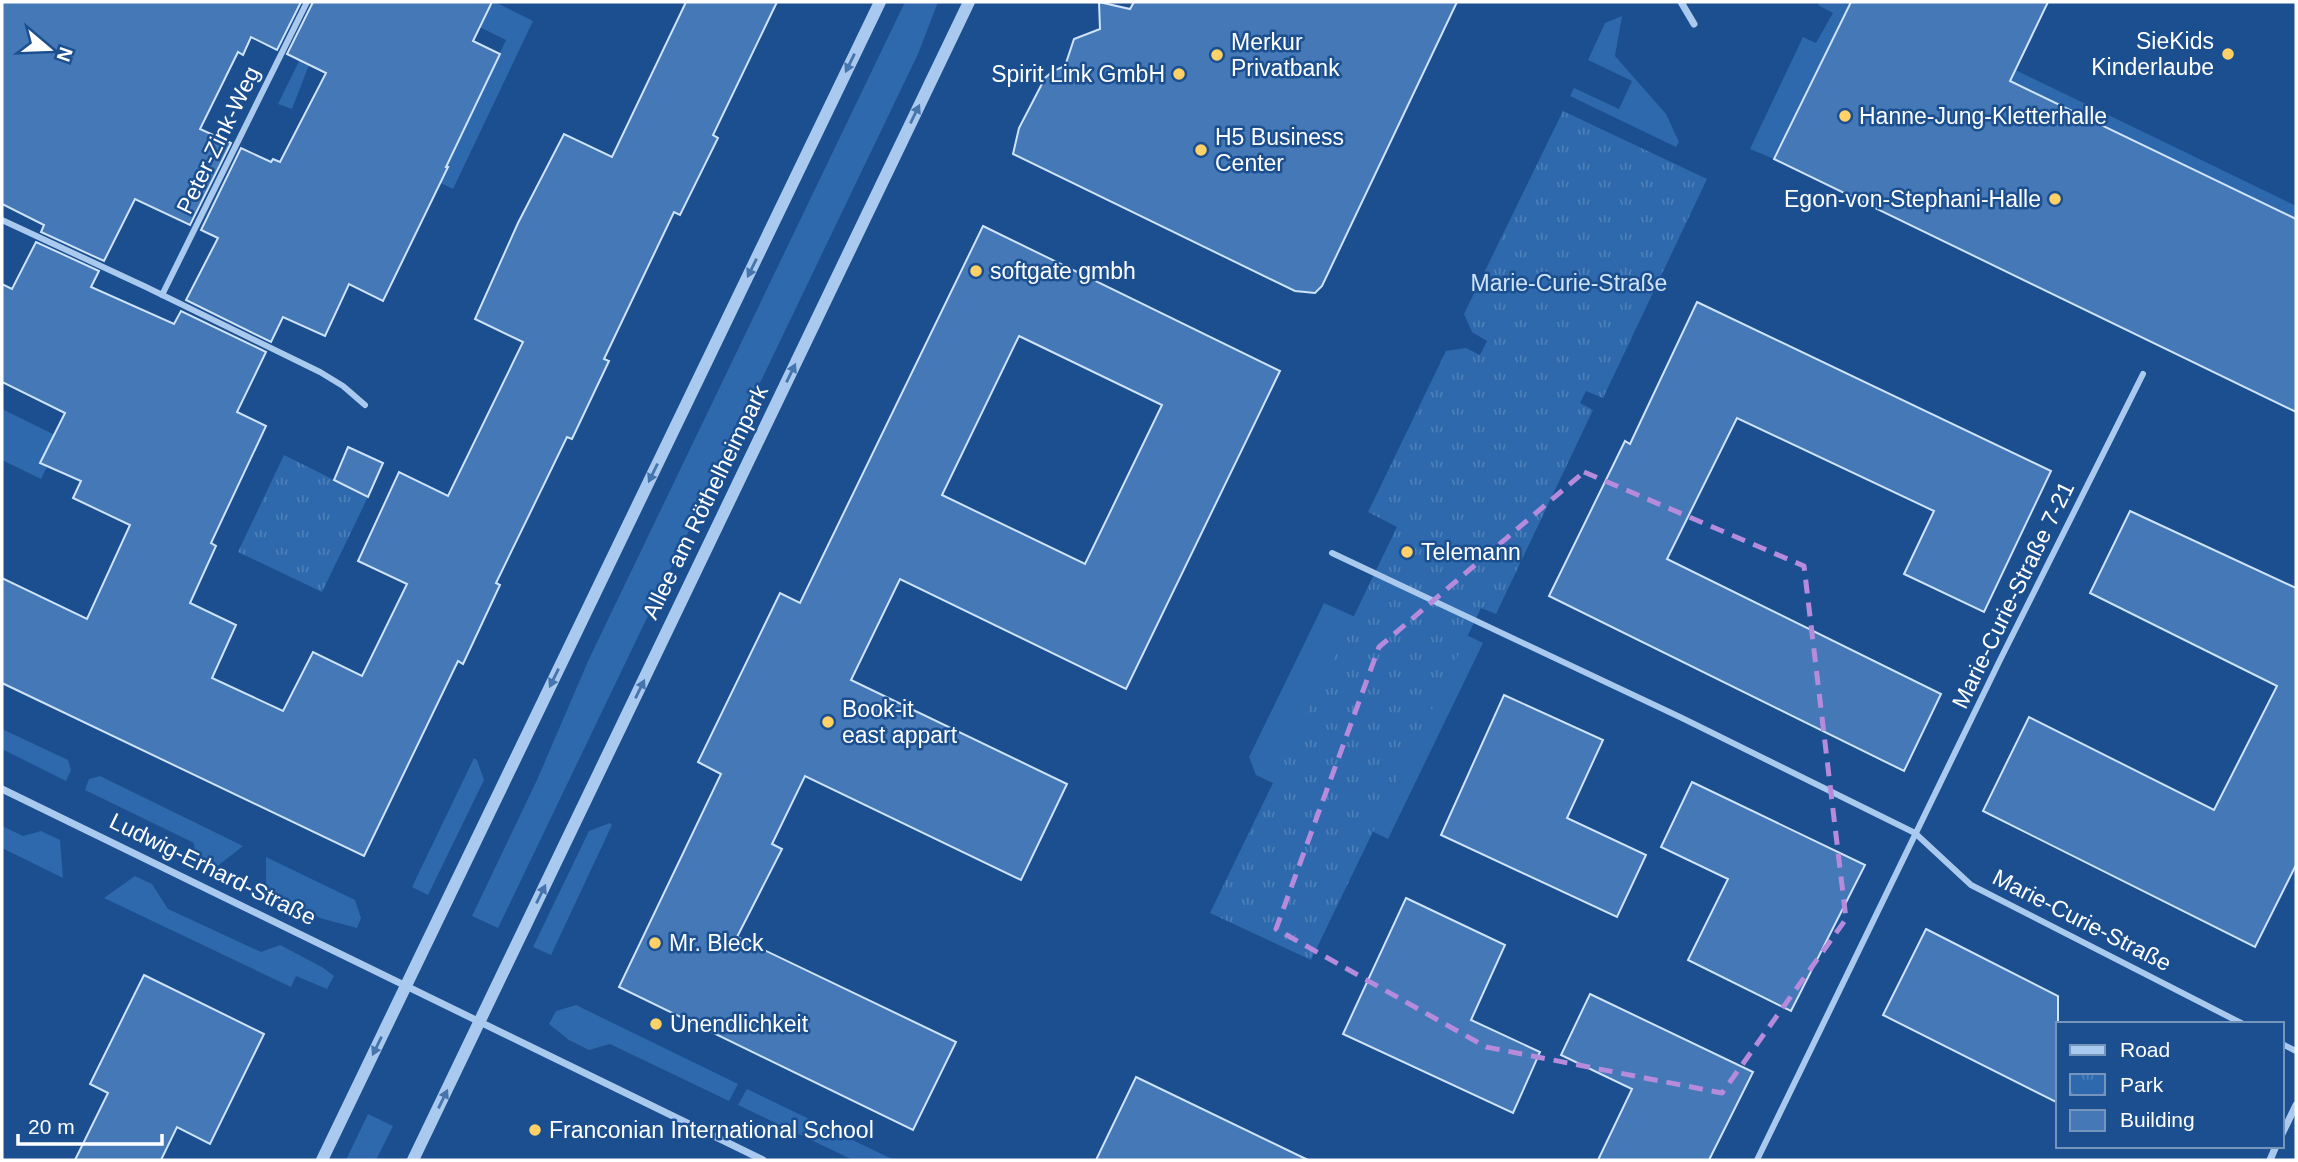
<svg xmlns="http://www.w3.org/2000/svg" width="2298" height="1162" font-family="Helvetica,sans-serif">
  <style>
    .green { fill: #2e69ad }
    .park { fill: url(#park-tufts) }
    .building { fill: #4478b7; stroke: #cfe3fa; stroke-width: 2; fill-rule: evenodd }
    .lines { fill: none; stroke-linecap: round; stroke-linejoin: round }
    .pedestrian { stroke: #a9c9ee; stroke-width: 6 }
    .minor { stroke: #a9c9ee; stroke-width: 7 }
    .tertiary { stroke: #a9c9ee; stroke-width: 12 }
    .oneway { fill: #4674ac }
    .marked { fill: none; stroke: #b68bdc; stroke-width: 5; stroke-dasharray: 14 9; stroke-linejoin: round }
    .poi-dot { fill: #ffd166; stroke: #1b4f8f; stroke-width: 2.5 }
    .labels { text-anchor: middle; stroke-width: 5; stroke-linejoin: round; paint-order: stroke }
    .poi-label { font-size: 23px; fill: #fff; stroke: #1b4f8f; text-anchor: start }
    .street-label { font-size: 23px; fill: #fff; stroke: #1b4f8f }
    .park-label { font-size: 23px; fill: #cfe3fa; stroke: #1b4f8f }
  </style>
  <defs>
    <pattern id="park-tufts" width="24" height="20" patternUnits="userSpaceOnUse" patternTransform="scale(1.75)"><rect width="24" height="20" fill="#2e69ad"/><path d="M3 7l-1-3M5 7V3M7 7l1-3M15 17l-1-3M17 17v-4M19 17l1-3" fill="none" stroke="#4d80b9"/></pattern>
  </defs>
  <rect width="100%" height="100%" fill="#1b4f8f"/>
  <!-- green -->
  <g class="green">
    <polygon points="328,2 339,2 307,70 292,109 278,104"/>
    <polygon points="478,2 492,5 495,2 533,21 453,189 342,135 451,156 506,40 469,22"/>
    <polygon points="905,2 938,2 918,54 498,928 472,916 537,780 589,659"/>
    <polygon points="1820,2 1875,2 2296,206 2296,219 1850,4 1774,159 1750,149 1803,37 1816,43 1833,13 1818,5"/>
    <polygon points="1622,16 1615,56 1666,114 1679,142 1676,147 1570,96 1574,88 1619,109 1632,81 1588,60 1605,23"/>
    <polygon points="2,409 61,438 41,479 2,460"/>
    <polygon points="1375,590 1483,643 1388,839 1256,775 1249,757 1324,603 1360,619"/>
    <polygon points="2,729 68,760 71,770 66,781 2,749"/>
    <polygon points="474,758 477,760 484,780 428,895 412,887"/>
    <polygon points="100,776 243,846 215,868 195,858 194,843 85,790 89,779"/>
    <polygon points="610,823 612,825 551,955 533,947 589,831"/>
    <polygon points="2,826 23,836 41,831 60,840 63,878 2,848"/>
    <polygon points="266,857 355,900 361,918 357,928 320,918 266,893"/>
    <polygon points="135,876 152,884 168,909 261,952 280,945 322,967 334,976 327,989 296,976 291,987 104,898"/>
    <polygon points="576,1005 738,1084 729,1101 610,1044 589,1050 569,1040 549,1024 556,1011"/>
    <polygon points="747,1089 894,1160 853,1160 738,1105"/>
    <polygon points="368,1114 393,1126 376,1160 346,1160"/>
  </g>
  <!-- park -->
  <g class="park">
    <polygon points="1563,111 1707,179 1603,398 1586,391 1580,403 1593,410 1496,614 1481,608 1311,960 1210,913 1397,527 1368,512 1446,351 1466,348 1480,355 1487,341 1472,332 1464,314"/>
    <polygon points="284,455 368,497 322,592 238,552"/>
  </g>
  <!-- building -->
  <g class="building">
    <polygon points="2,2 301,2 277,50 251,37 243,55 238,52 200,129 231,143 190,225 135,199 104,261 41,232 44,225 2,204"/>
    <polygon points="313,2 492,2 473,41 500,54 446,167 448,167 383,301 349,284 325,336 283,317 271,342 186,300 218,238 201,230 241,148 271,162 273,159 280,162 326,73 287,54"/>
    <polygon points="686,2 777,2 713,135 718,138 680,215 674,212 604,359 609,361 572,439 567,437 496,583 500,585 463,664 458,661 364,856 2,683 2,578 87,619 130,525 73,498 81,481 40,463 65,413 2,382 2,284 12,289 36,242 99,271 91,287 174,324 181,311 266,352 237,412 266,426 211,543 216,546 190,603 236,625 212,678 283,711 313,652 362,676 407,584 358,561 399,472 448,496 523,342 475,319 518,223 564,134 612,157"/>
    <polygon points="1099,2 1130,9 1134,2 1457,2 1322,286 1315,293 1295,291 1013,154 1019,128 1045,78 1053,71 1065,66 1074,39 1100,29"/>
    <polygon points="1851,2 2048,2 2010,81 2296,219 2296,412 1774,159"/>
    <path d="M983,226L1280,371L1126,689L900,579L851,680L1067,784L1021,880L805,776L772,844L782,849L737,937L956,1042L913,1130L619,987L721,774L698,762L780,593L800,603ZM1019,336L1162,405L1085,564L942,495Z"/>
    <polygon points="1697,302 2051,471 1984,612 1904,574 1934,511 1737,418 1667,559 1941,694 1904,771 1549,596 1625,441 1630,444"/>
    <polygon points="348,447 383,463 368,497 334,480"/>
    <polygon points="2130,511 2296,588 2296,865 2255,947 1983,811 2029,717 2214,810 2277,686 2090,593"/>
    <polygon points="1504,695 1603,740 1567,818 1646,855 1617,917 1441,835"/>
    <polygon points="1692,782 1865,865 1791,1011 1688,960 1728,879 1661,847"/>
    <polygon points="1406,898 1505,945 1471,1020 1540,1052 1513,1113 1343,1034"/>
    <polygon points="1926,929 2058,996 2058,1103 1883,1015"/>
    <polygon points="144,975 264,1034 210,1144 177,1127 161,1160 75,1160 108,1093 90,1084"/>
    <polygon points="1590,994 1753,1072 1709,1160 1598,1160 1632,1089 1561,1055"/>
    <polygon points="1136,1077 1308,1160 1096,1160"/>
  </g>
  <g class="lines">
    <!-- pedestrian -->
    <g class="pedestrian">
      <polyline points="2,220 146,287 320,372 343,386 365,405"/>
      <polyline points="162,295 307,2"/>
      <polyline points="1332,553 1682,718 1915,833 1971,885 2243,1024"/>
      <polyline points="2282,1044 2296,1051"/>
      <polyline points="1757,1160 2000,660 2143,374"/>
    </g>
    <!-- minor -->
    <g class="minor">
      <polyline points="1681,2 1694,24"/>
      <polyline points="2,789 763,1160"/>
      <polyline points="2282,1134 2296,1105"/>
      <polyline points="2270,1160 2276,1146"/>
    </g>
    <!-- tertiary -->
    <g class="tertiary">
      <polyline points="322,1160 880,2"/>
      <polyline points="413,1160 969,2"/>
    </g>
  </g>
  <!-- one-way arrows -->
  <defs><path id="oneway-solid" d="M-6-.8H1V-3.2L6.5 0L1 3.2V.8H-6Z" transform="scale(1.75)"/></defs>
  <g class="oneway">
    <use href="#oneway-solid" transform="translate(850 63) rotate(116)"/>
    <use href="#oneway-solid" transform="translate(915 114) rotate(-64)"/>
    <use href="#oneway-solid" transform="translate(752 268) rotate(116)"/>
    <use href="#oneway-solid" transform="translate(791 373) rotate(-64)"/>
    <use href="#oneway-solid" transform="translate(653 473) rotate(116)"/>
    <use href="#oneway-solid" transform="translate(554 678) rotate(116)"/>
    <use href="#oneway-solid" transform="translate(640 689) rotate(-64)"/>
    <use href="#oneway-solid" transform="translate(541 894) rotate(-64)"/>
    <use href="#oneway-solid" transform="translate(377 1046) rotate(116)"/>
    <use href="#oneway-solid" transform="translate(443 1099) rotate(-64)"/>
  </g>
  <!-- marked area -->
  <path class="marked" d="M1584,472L1804,566L1846,919L1722,1093L1486,1047L1276,929L1379,647Z"/>
  <!-- markers -->
  <g class="poi-dot">
    <circle cx="2228" cy="54" r="7"/>
    <circle cx="1217" cy="55" r="7"/>
    <circle cx="1179" cy="74" r="7"/>
    <circle cx="1845" cy="116" r="7"/>
    <circle cx="1201" cy="150" r="7"/>
    <circle cx="2055" cy="199" r="7"/>
    <circle cx="976" cy="271" r="7"/>
    <circle cx="1407" cy="552" r="7"/>
    <circle cx="828" cy="722" r="7"/>
    <circle cx="655" cy="943" r="7"/>
    <circle cx="656" cy="1024" r="7"/>
    <circle cx="535" cy="1130" r="7"/>
  </g>
  <g class="labels">
    <!-- poi labels -->
    <g class="poi-label">
      <text x="2214" y="49" text-anchor="end">SieKids<tspan x="2214" dy="26">Kinderlaube</tspan></text>
      <text x="1231" y="50">Merkur<tspan x="1231" dy="26">Privatbank</tspan></text>
      <text x="1165" y="82" text-anchor="end">Spirit Link GmbH</text>
      <text x="1859" y="124">Hanne-Jung-Kletterhalle</text>
      <text x="1215" y="145">H5 Business<tspan x="1215" dy="26">Center</tspan></text>
      <text x="2041" y="207" text-anchor="end">Egon-von-Stephani-Halle</text>
      <text x="990" y="279">softgate gmbh</text>
      <text x="1421" y="560">Telemann</text>
      <text x="842" y="717">Book-it<tspan x="842" dy="26">east appart</tspan></text>
      <text x="669" y="951">Mr. Bleck</text>
      <text x="670" y="1032">Unendlichkeit</text>
      <text x="549" y="1138">Franconian International School</text>
    </g>
    <!-- street labels -->
    <g class="street-label">
      <text transform="translate(218 140) rotate(-64)" y="8">Peter-Zink-Weg</text>
      <text transform="translate(705 502) rotate(-64)" y="8">Allee am Röthelheimpark</text>
      <text transform="translate(2013 595) rotate(-64)" y="8">Marie-Curie-Straße 7-21</text>
      <text transform="translate(213 869) rotate(26)" y="8">Ludwig-Erhard-Straße</text>
      <text transform="translate(2082 920) rotate(27)" y="8">Marie-Curie-Straße</text>
    </g>
    <!-- park labels -->
    <g class="park-label">
      <text x="1569" y="291">Marie-Curie-Straße</text>
    </g>
  </g>
  <!-- border -->
  <rect width="2298" height="1162" fill="none" stroke="#ffffff" stroke-width="7"/>
  <!-- legend -->
  <rect x="2056" y="1022" width="228" height="126" fill="#1b4f8f" stroke="#7695bc" stroke-width="2"/>
  <rect x="2070" y="1045" width="35" height="10" fill="#a9c9ee" stroke="#7695bc" stroke-width="2"/>
  <text x="2120" y="1057" font-size="21" fill="#ffffff">Road</text>
  <rect x="2070" y="1074" width="35" height="21" fill="url(#park-tufts)" stroke="#7695bc" stroke-width="2"/>
  <text x="2120" y="1092" font-size="21" fill="#ffffff">Park</text>
  <rect x="2070" y="1110" width="35" height="21" fill="#4478b7" stroke="#7695bc" stroke-width="2"/>
  <text x="2120" y="1127" font-size="21" fill="#ffffff">Building</text>
  <!-- north arrow -->
  <g transform="translate(49 49) rotate(109)" stroke="#1b4f8f" stroke-width="5" paint-order="stroke">
  <path d="M0-5L12 26L0 18L-12 26Z" fill="#ffffff"/>
  <text y="-10" font-size="19" font-weight="bold" text-anchor="middle" fill="#ffffff">N</text>
  </g>
  <!-- scale -->
  <path d="M18 1134v10h144v-10" fill="none" stroke="#ffffff" stroke-width="3.5"/>
  <text x="28" y="1134" font-size="21" fill="#ffffff" stroke="#1b4f8f" stroke-width="5" paint-order="stroke">20 m</text>
</svg>
